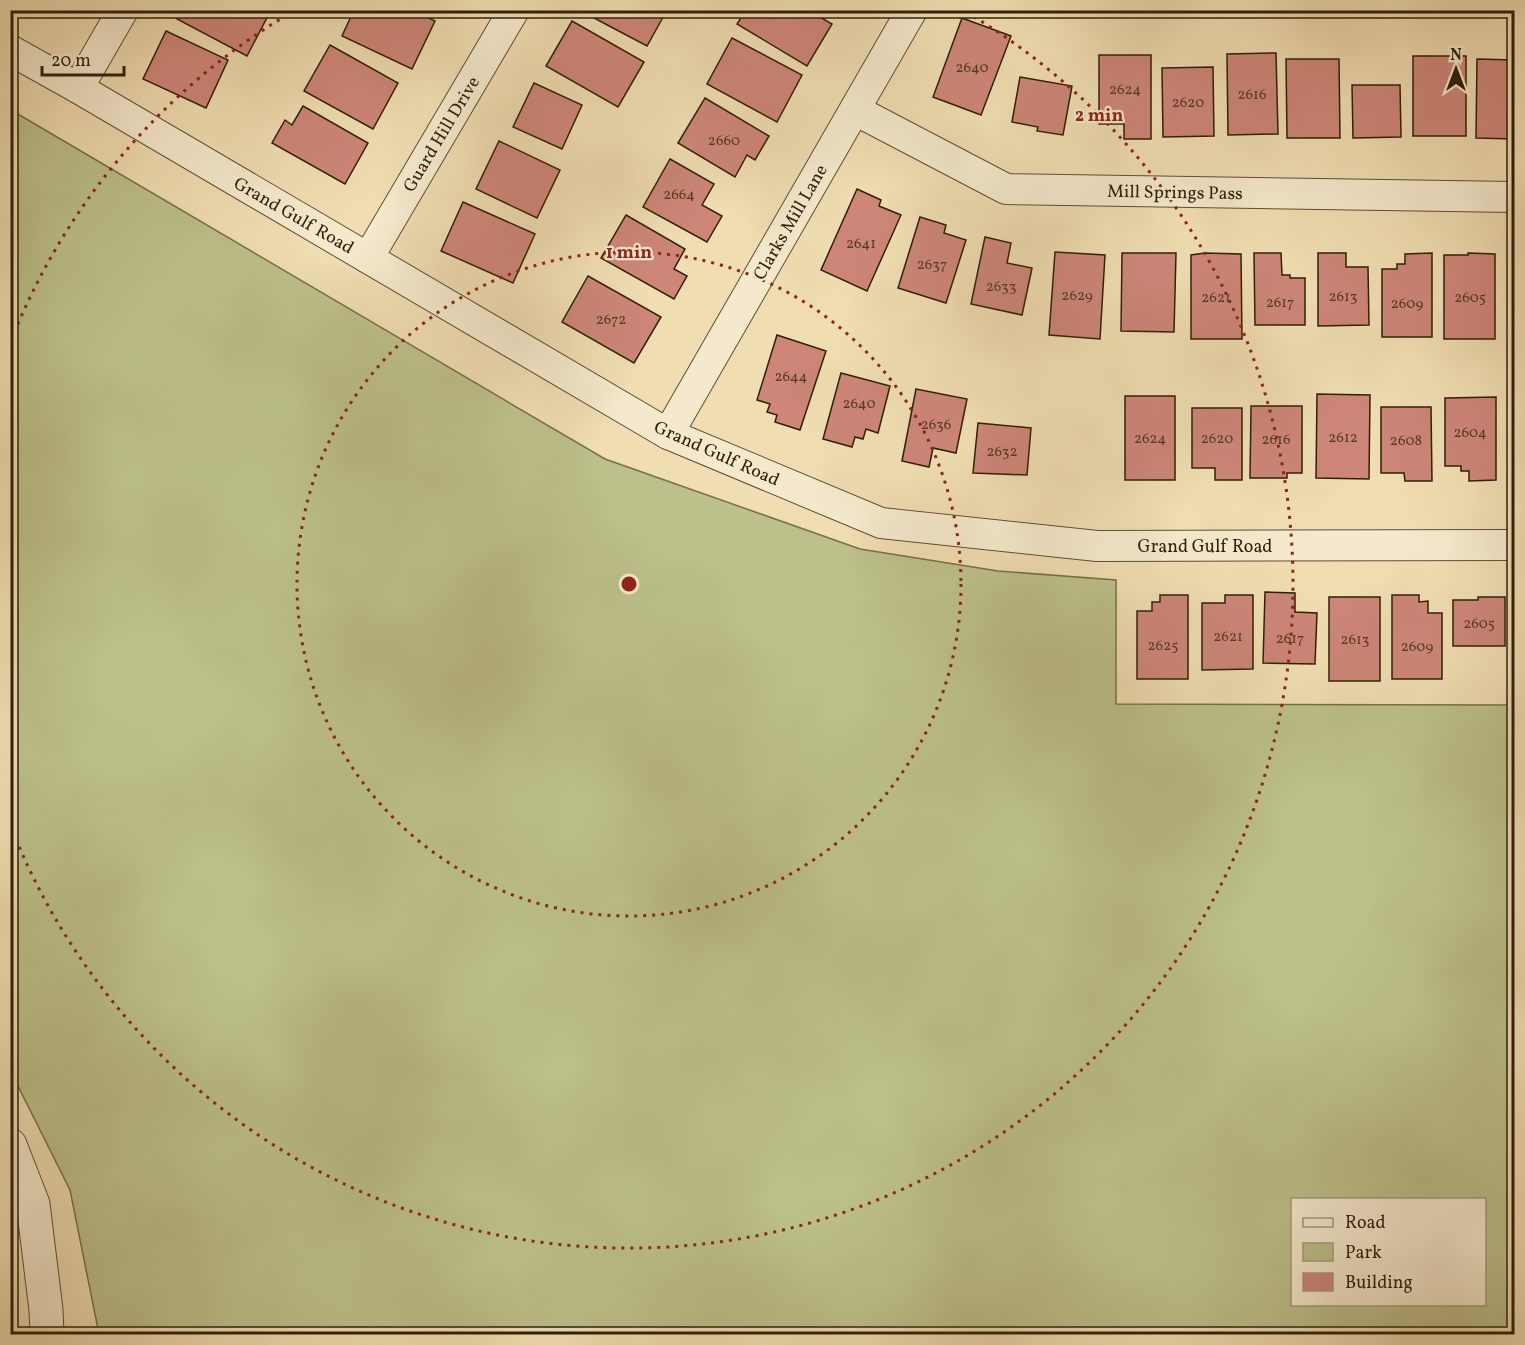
<svg xmlns="http://www.w3.org/2000/svg" width="1525" height="1345" font-family="Vollkorn,serif">
  <style>
    .green { fill: #bcc08a; stroke: #76704a; stroke-width: 1.5; fill-rule: evenodd }
    .building { fill: #cd8678; stroke: #2f1f0a; stroke-width: 1.5 }
    .lines { fill: none; stroke-linecap: round; stroke-linejoin: round }
    .minor-casing { stroke: #5f4e34; stroke-width: 32 }
    .tertiary-casing { stroke: #5f4e34; stroke-width: 35 }
    .minor { stroke: #f5e9cd; stroke-width: 30 }
    .tertiary { stroke: #f5e9cd; stroke-width: 33 }
    .ring { fill: none; stroke: #8f2418; stroke-width: 3; stroke-dasharray: 3 6 }
    .labels { text-anchor: middle; stroke-width: 4.5; stroke-linejoin: round; paint-order: stroke }
    .number-label { font-size: 15px; fill: #563926 }
    .street-label { font-size: 18px; fill: #2f1f0a; stroke: #f5e9cd }
    .centre { fill: #8f2418; stroke: #f5e9cd; stroke-width: 3 }
    .ring-label { font-size: 18px; text-anchor: middle; font-weight: bold; fill: #8f2418; stroke: #f5e9cd; stroke-width: 4.5; stroke-linejoin: round; paint-order: stroke }
  </style>
  <rect width="100%" height="100%" fill="#f0ddb2"/>
  <filter id="stains"><feTurbulence type="fractalNoise" baseFrequency=".00333" numOctaves="4"/><feColorMatrix values="0 0 0 0 .2 0 0 0 0 .09 0 0 0 0 .02 0 0 0 .5 -.17"/></filter>
  <radialGradient id="worn" r=".72"><stop offset=".6" stop-color="#630" stop-opacity="0"/><stop offset="1" stop-color="#630" stop-opacity=".3"/></radialGradient>
  <!-- green -->
  <path class="green" d="M11,110L605,459L860,549L998,571L1116,580V704L1514,705V1334H99L70,1190L11,1072ZM1292,1200H1484V1304H1292Z"/>
  <!-- building -->
  <g class="building">
    <polygon points="182,10 271,10 247,56 177,19"/>
    <polygon points="354,10 413,10 435,21 412,69 342,36"/>
    <polygon points="579,10 667,10 647,46"/>
    <polygon points="746,10 808,10 832,24 807,66 737,24"/>
    <polygon points="962,18 1011,36 981,115 933,97"/>
    <polygon points="572,21 644,62 618,107 546,66"/>
    <polygon points="166,31 228,60 206,108 143,79"/>
    <polygon points="732,38 802,75 777,122 707,84"/>
    <polygon points="330,45 398,83 373,129 304,91"/>
    <polygon points="1276,53 1278,134 1228,135 1227,54"/>
    <polygon points="1099,55 1151,55 1151,139 1124,139 1124,124 1099,124"/>
    <rect x="1413" y="56" width="53" height="80"/>
    <polygon points="1286,59 1339,59 1340,138 1287,138"/>
    <polygon points="1477,59 1514,60 1514,139 1476,138"/>
    <polygon points="1213,67 1214,136 1163,137 1162,68"/>
    <polygon points="1020,77 1072,86 1063,135 1037,131 1038,127 1012,122"/>
    <polygon points="534,83 582,105 562,149 513,127"/>
    <polygon points="1352,85 1400,85 1401,137 1353,138"/>
    <polygon points="705,98 769,136 755,160 747,155 735,177 678,143"/>
    <polygon points="303,106 368,143 345,184 272,143 285,120 292,125"/>
    <polygon points="499,141 560,170 537,218 476,189"/>
    <polygon points="670,159 714,184 702,205 722,216 707,242 643,207"/>
    <polygon points="857,189 881,200 879,206 901,215 867,291 821,270"/>
    <polygon points="463,202 535,234 513,283 441,251"/>
    <polygon points="626,215 685,249 674,269 687,276 674,299 601,258"/>
    <polygon points="920,217 946,225 944,233 966,240 946,303 898,288"/>
    <polygon points="985,237 1011,243 1007,263 1032,268 1022,315 971,304"/>
    <polygon points="1055,252 1105,255 1100,339 1049,335"/>
    <polygon points="1122,253 1176,253 1174,332 1121,331"/>
    <polygon points="1205,253 1241,254 1242,339 1191,339 1191,255"/>
    <polygon points="1254,253 1281,253 1282,275 1290,275 1290,278 1305,278 1305,325 1255,325"/>
    <polygon points="1318,253 1346,253 1346,267 1368,267 1369,325 1318,326"/>
    <polygon points="1432,253 1432,337 1382,337 1382,269 1397,269 1397,264 1405,264 1405,254"/>
    <polygon points="1468,253 1495,254 1495,339 1444,339 1444,255 1468,255"/>
    <polygon points="1509,269 1514,269 1514,326 1508,326"/>
    <polygon points="588,276 661,317 634,363 562,322"/>
    <polygon points="777,335 826,351 800,430 775,422 777,415 767,412 770,404 757,400"/>
    <polygon points="841,373 890,386 878,433 866,429 863,439 855,437 852,447 823,439"/>
    <polygon points="916,389 967,399 956,453 933,448 929,467 902,461"/>
    <polygon points="1317,394 1370,395 1369,479 1316,478"/>
    <rect x="1508" y="395" width="6" height="84"/>
    <rect x="1125" y="396" width="50" height="84"/>
    <polygon points="1496,397 1496,480 1469,481 1469,471 1461,471 1461,466 1445,466 1445,398"/>
    <polygon points="1251,406 1302,406 1302,473 1287,473 1287,478 1250,478"/>
    <polygon points="1381,407 1431,407 1432,481 1405,481 1404,473 1381,473"/>
    <polygon points="1192,408 1242,408 1242,480 1215,480 1215,468 1192,468"/>
    <polygon points="978,423 1031,428 1027,475 973,473"/>
    <polygon points="1265,592 1295,593 1295,612 1317,613 1315,664 1263,663"/>
    <polygon points="1160,595 1188,595 1188,679 1137,679 1137,611 1152,611 1152,602 1160,602"/>
    <polygon points="1225,595 1253,595 1253,669 1202,670 1202,603 1225,603"/>
    <polygon points="1392,595 1419,595 1419,602 1428,601 1428,613 1442,613 1442,679 1392,679"/>
    <rect x="1329" y="597" width="51" height="84"/>
    <polygon points="1478,597 1505,597 1505,646 1453,646 1453,600 1478,600"/>
  </g>
  <g class="lines">
    <!-- minor casing -->
    <g class="minor-casing">
      <g id="minor">
        <polyline points="10,50 78,88 668,434 881,523 1097,546 1514,545"/>
        <polyline points="78,88 123,10"/>
        <polyline points="855,110 1006,189 1514,197"/>
        <polyline points="368,258 514,10"/>
        <polyline points="668,434 912,10"/>
      </g>
    </g>
    <!-- tertiary casing -->
    <g class="tertiary-casing">
      <polyline id="tertiary" points="10,1145 33,1204 46,1310 47,1334"/>
    </g>
    <!-- minor -->
    <use href="#minor" class="minor"/>
    <!-- tertiary -->
    <use href="#tertiary" class="tertiary"/>
  </g>
  <!-- distance rings -->
  <g class="ring">
    <circle cx="629" cy="584" r="332"/>
    <path d="M11 341A664 664 0 0 1 292 12M966 12A664 664 0 1 1 11 827"/>
  </g>
  <g class="labels">
    <!-- number labels -->
    <g class="number-label">
      <text x="972" y="72">2640</text>
      <text x="1125" y="94">2624</text>
      <text x="1252" y="99">2616</text>
      <text x="1188" y="107">2620</text>
      <text x="724" y="145">2660</text>
      <text x="679" y="199">2664</text>
      <text x="861" y="248">2641</text>
      <text x="932" y="269">2637</text>
      <text x="1001" y="291">2633</text>
      <text x="1077" y="300">2629</text>
      <text x="1343" y="301">2613</text>
      <text x="1216" y="302">2621</text>
      <text x="1470" y="302">2605</text>
      <text x="1280" y="307">2617</text>
      <text x="1407" y="308">2609</text>
      <text x="611" y="324">2672</text>
      <text x="791" y="381">2644</text>
      <text x="859" y="408">2640</text>
      <text x="936" y="429">2636</text>
      <text x="1470" y="437">2604</text>
      <text x="1343" y="442">2612</text>
      <text x="1150" y="443">2624</text>
      <text x="1217" y="443">2620</text>
      <text x="1276" y="444">2616</text>
      <text x="1406" y="445">2608</text>
      <text x="1002" y="456">2632</text>
      <text x="1479" y="628">2605</text>
      <text x="1228" y="641">2621</text>
      <text x="1290" y="643">2617</text>
      <text x="1355" y="644">2613</text>
      <text x="1163" y="650">2625</text>
      <text x="1417" y="651">2609</text>
    </g>
    <!-- street labels -->
    <g class="street-label">
      <text transform="translate(441 134) rotate(-59)" y="6">Guard Hill Drive</text>
      <text transform="translate(1175 192) rotate(1)" y="6">Mill Springs Pass</text>
      <text transform="translate(294 215) rotate(30)" y="6">Grand Gulf Road</text>
      <text transform="translate(790 222) rotate(-60)" y="6">Clarks Mill Lane</text>
      <text transform="translate(717 453) rotate(24)" y="6">Grand Gulf Road</text>
      <text x="1205" y="552">Grand Gulf Road</text>
    </g>
  </g>
  <circle cx="629" cy="584" r="9" class="centre"/>
  <g class="ring-label">
    <text x="1099" y="121">2 min</text>
    <text x="629" y="258">1 min</text>
  </g>
  <!-- margin -->
  <rect width="1525" height="1345" fill="none" stroke="#f0ddb2" stroke-width="36"/>
  <rect x="12" y="12" width="1501" height="1321" fill="none" stroke="#2f1f0a" stroke-width="3"/>
  <rect x="18" y="18" width="1489" height="1309" fill="none" stroke="#2f1f0a" stroke-width="1.5"/>
  <!-- legend -->
  <rect x="1291" y="1198" width="195" height="108" fill="#f5e9cd" stroke="#a6987f" stroke-width="1.5"/>
  <rect x="1303" y="1218" width="30" height="9" fill="#f5e9cd" stroke="#a6987f" stroke-width="1.5"/>
  <text x="1345" y="1228" font-size="18" fill="#2f1f0a">Road</text>
  <rect x="1303" y="1243" width="30" height="18" fill="#bcc08a" stroke="#a6987f" stroke-width="1.5"/>
  <text x="1345" y="1258" font-size="18" fill="#2f1f0a">Park</text>
  <rect x="1303" y="1273" width="30" height="18" fill="#cd8678" stroke="#a6987f" stroke-width="1.5"/>
  <text x="1345" y="1288" font-size="18" fill="#2f1f0a">Building</text>
  <!-- north arrow -->
  <g transform="translate(1456 69)" stroke="#f5e9cd" stroke-width="4.5" paint-order="stroke">
  <path d="M0-4.5L10 22L0 15L-10 22Z" fill="#2f1f0a"/>
  <text y="-9" font-size="16" font-weight="bold" text-anchor="middle" fill="#2f1f0a">N</text>
  </g>
  <!-- scale -->
  <path d="M42 66v9h82v-9" fill="none" stroke="#2f1f0a" stroke-width="3"/>
  <text x="51" y="66" font-size="18" fill="#2f1f0a" stroke="#f5e9cd" stroke-width="4.5" paint-order="stroke">20 m</text>
  <rect width="100%" height="100%" filter="url(#stains)"/>
  <rect width="100%" height="100%" fill="url(#worn)"/>
</svg>
